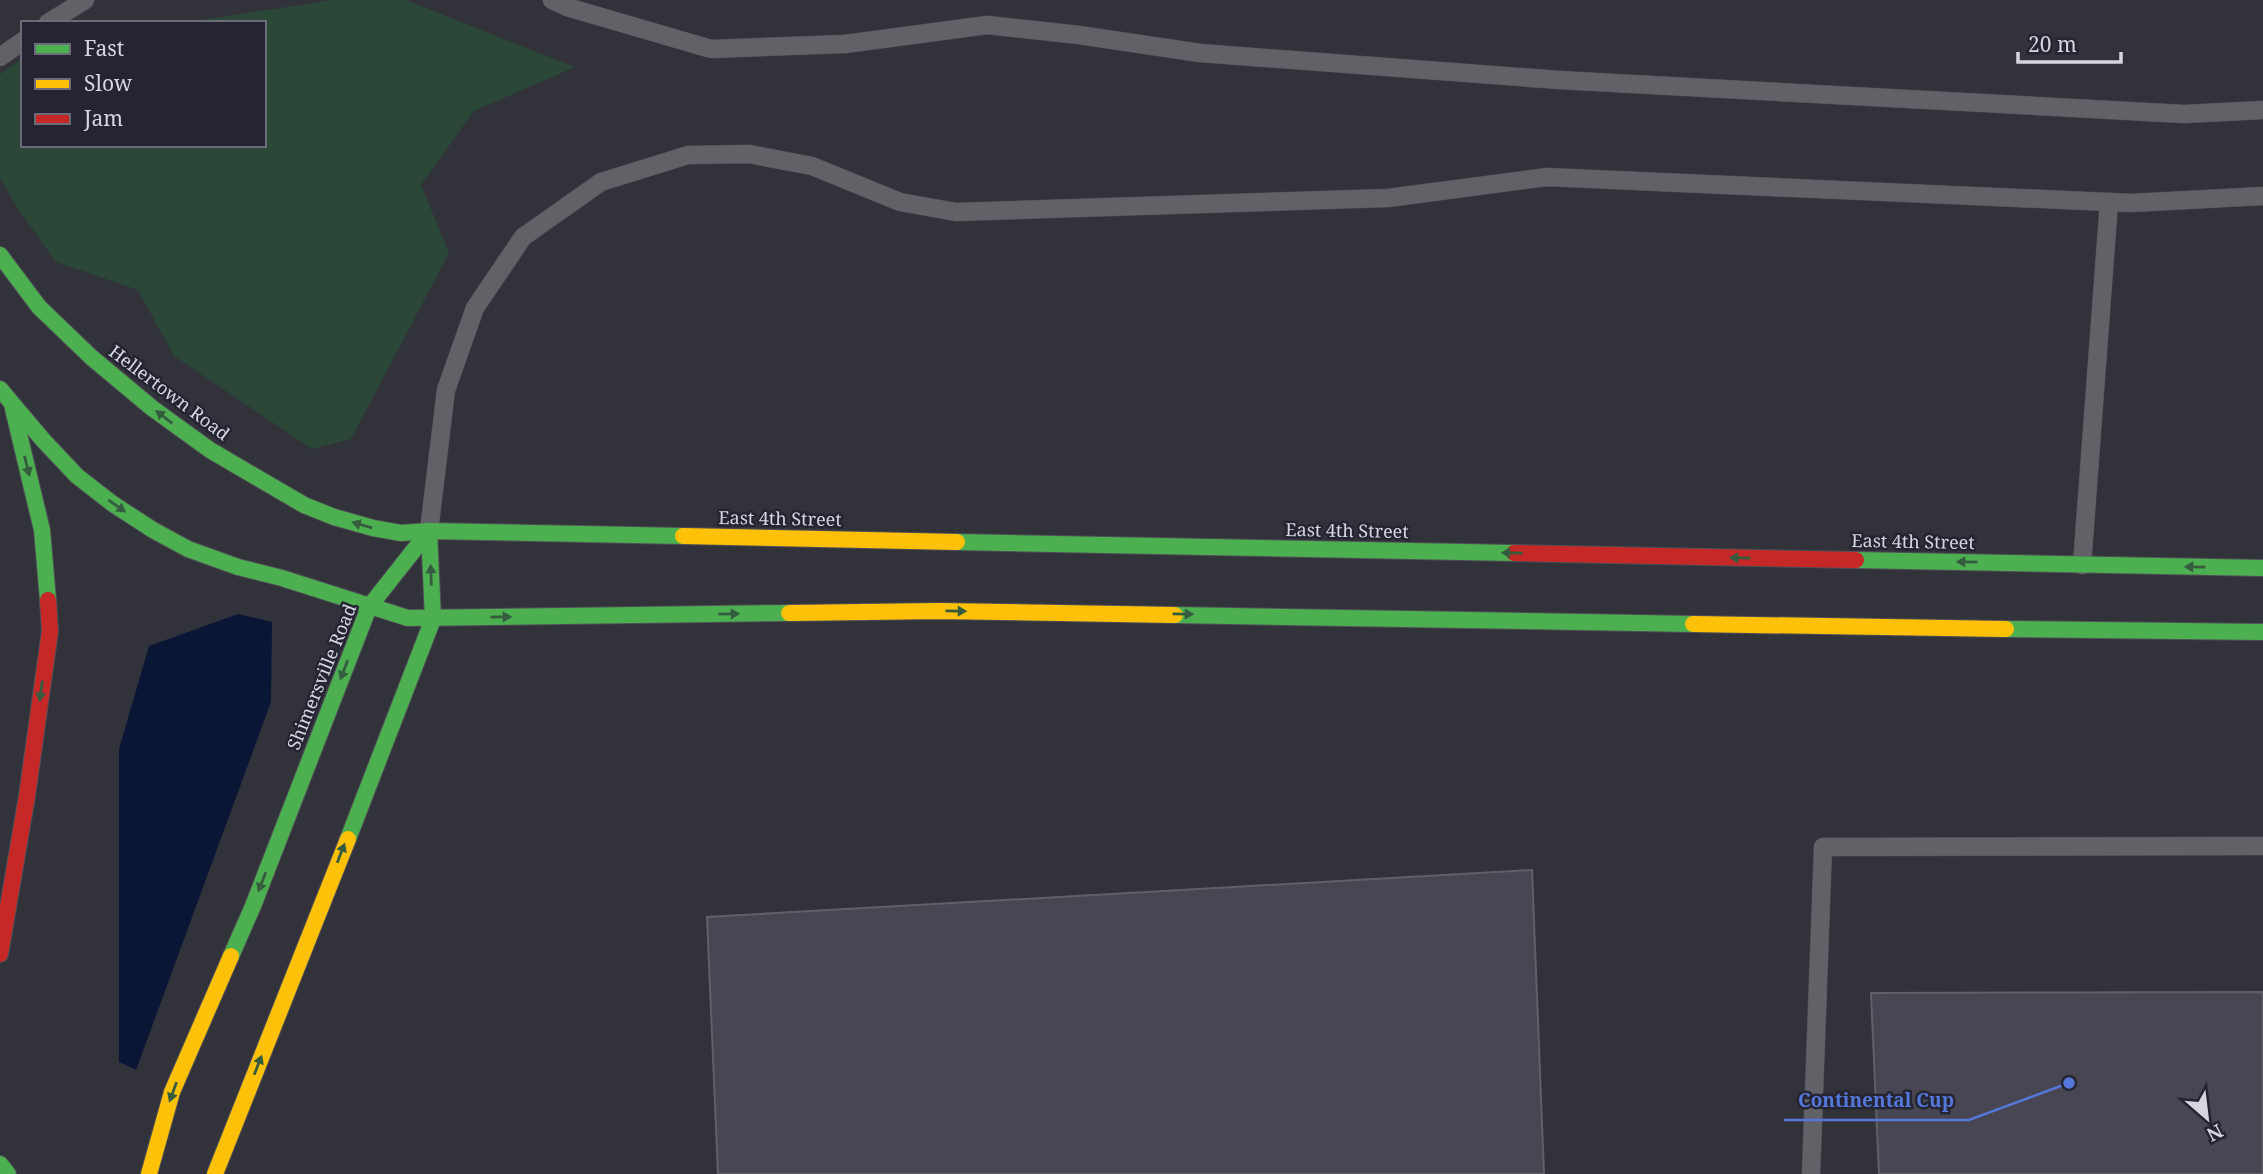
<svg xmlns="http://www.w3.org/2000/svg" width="2263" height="1174" font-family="'Noto Serif',serif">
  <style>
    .green { fill: #2b4737 }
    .water { fill: #0a1636 }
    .building { fill: #474652; stroke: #606067; stroke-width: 2 }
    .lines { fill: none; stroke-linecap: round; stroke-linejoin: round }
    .lane-casing { stroke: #4f4f56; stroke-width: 19 }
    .fast-casing { stroke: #4f4f56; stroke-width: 18 }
    .slow-casing { stroke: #4f4f56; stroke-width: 18 }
    .jam-casing { stroke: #4f4f56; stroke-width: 18 }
    .lane { stroke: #626167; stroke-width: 18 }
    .fast { stroke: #4caf50; stroke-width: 16 }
    .slow { stroke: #ffc107; stroke-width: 16 }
    .jam { stroke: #c62828; stroke-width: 16 }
    .oneway { fill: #355c3f }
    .labels { text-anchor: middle; stroke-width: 5; stroke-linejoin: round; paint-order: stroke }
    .street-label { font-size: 18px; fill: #d6d6e0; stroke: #252433 }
    .leader { fill: none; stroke: #5477da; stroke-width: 2.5 }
    .callout-dot { fill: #5477da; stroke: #252433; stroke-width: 2.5 }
    .callout-label { font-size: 19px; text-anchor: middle; font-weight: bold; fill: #5477da; stroke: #252433; stroke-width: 5; stroke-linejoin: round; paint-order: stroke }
  </style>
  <rect width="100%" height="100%" fill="#32323a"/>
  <!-- green -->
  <polygon class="green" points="332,0 406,0 575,67 474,111 421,185 449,253 351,439 312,449 174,356 138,290 56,262 18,209 0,178 0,74 23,58 23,145 264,145 264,23 181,23"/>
  <!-- water -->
  <polygon class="water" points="238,614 272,622 271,702 136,1070 119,1062 119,749 149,646"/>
  <!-- building -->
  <g class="building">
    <polygon points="1532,870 1544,1174 718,1174 707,917"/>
    <polygon points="2263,992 2263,1174 1879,1174 1871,993"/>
  </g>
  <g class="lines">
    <!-- lane casing -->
    <g class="lane-casing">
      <g id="lane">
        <polyline points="552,0 567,7 711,49 845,44 987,25 1079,35 1200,53 1559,80 2184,114 2263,110"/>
        <polyline points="48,23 85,0"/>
        <polyline points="0,57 23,41"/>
        <polyline points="429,531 446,390 475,308 523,237 601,182 688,155 749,154 812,166 900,202 956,212 1388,198 1547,177 2131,203 2263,196"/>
        <polyline points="2082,565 2109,202"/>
        <polyline points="1811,1174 1823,847 2263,846"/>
      </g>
    </g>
    <!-- fast casing -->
    <g class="fast-casing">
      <g id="fast">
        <polyline points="0,255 39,307 91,357 152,408 210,450 304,505 334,517 373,528 401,533 429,531 683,536"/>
        <polyline points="0,389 43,440 77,476 113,504 153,530 188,549 238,567 282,578 408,618 789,613"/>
        <polyline points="13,409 42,530 48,600"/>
        <polyline points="957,542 1514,553"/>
        <polyline points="1856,560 2263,568"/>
        <polyline points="1175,615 1693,624"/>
        <polyline points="2006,629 2263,632"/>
        <polyline points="348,839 433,619 429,531"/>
        <polyline points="231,956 253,906 369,607 429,531"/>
        <polyline points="0,1164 8,1174"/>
      </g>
    </g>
    <!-- slow casing -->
    <g class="slow-casing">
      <g id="slow">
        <polyline points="683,536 957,542"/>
        <polyline points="789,613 939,611 1175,615"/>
        <polyline points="1693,624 2006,629"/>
        <polyline points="149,1174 172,1092 231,956"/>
        <polyline points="215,1174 348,839"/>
      </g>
    </g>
    <!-- jam casing -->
    <g class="jam-casing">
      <g id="jam">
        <polyline points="1514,553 1856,560"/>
        <polyline points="0,954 27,796 50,631 48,600"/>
      </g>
    </g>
    <!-- lane -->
    <use href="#lane" class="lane"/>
    <!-- fast -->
    <use href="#fast" class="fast"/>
    <!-- slow -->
    <use href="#slow" class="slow"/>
    <!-- jam -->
    <use href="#jam" class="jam"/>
  </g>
  <!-- one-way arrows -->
  <defs><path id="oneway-solid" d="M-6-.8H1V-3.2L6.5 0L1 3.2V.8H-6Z" transform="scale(1.75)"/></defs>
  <g class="oneway">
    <use href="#oneway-solid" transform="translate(164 417) rotate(-142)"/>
    <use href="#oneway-solid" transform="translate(27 466) rotate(76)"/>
    <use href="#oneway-solid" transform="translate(117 506) rotate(35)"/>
    <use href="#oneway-solid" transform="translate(362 525) rotate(-164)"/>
    <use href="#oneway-solid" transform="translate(1512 553) rotate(-179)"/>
    <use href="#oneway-solid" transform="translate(1740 558) rotate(-179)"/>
    <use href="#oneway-solid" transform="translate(1967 562) rotate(-179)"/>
    <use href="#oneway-solid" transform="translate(2195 567) rotate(-179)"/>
    <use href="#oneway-solid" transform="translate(431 575) rotate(-92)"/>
    <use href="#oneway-solid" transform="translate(956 611) rotate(1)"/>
    <use href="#oneway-solid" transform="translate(729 614) rotate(-1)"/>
    <use href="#oneway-solid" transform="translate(1183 614) rotate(1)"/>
    <use href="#oneway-solid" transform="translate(501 617) rotate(-1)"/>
    <use href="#oneway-solid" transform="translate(344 670) rotate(111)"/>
    <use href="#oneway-solid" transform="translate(41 691) rotate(98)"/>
    <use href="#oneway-solid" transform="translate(341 853) rotate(-69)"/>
    <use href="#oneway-solid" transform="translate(262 882) rotate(111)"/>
    <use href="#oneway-solid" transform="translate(258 1065) rotate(-69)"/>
    <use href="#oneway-solid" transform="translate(173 1092) rotate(110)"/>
  </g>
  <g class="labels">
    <!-- street labels -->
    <g class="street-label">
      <text transform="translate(169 393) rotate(37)" y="6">Hellertown Road</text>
      <text transform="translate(780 519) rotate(1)" y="6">East 4th Street</text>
      <text transform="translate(1347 531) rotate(1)" y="6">East 4th Street</text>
      <text transform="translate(1913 542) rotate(1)" y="6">East 4th Street</text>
      <text transform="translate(322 677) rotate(-68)" y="6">Shimersville Road</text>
    </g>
  </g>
  <!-- callouts -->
  <path class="leader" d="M2069 1083L1969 1120H1784"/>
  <circle class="callout-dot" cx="2069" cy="1083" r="7"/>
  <g class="callout-label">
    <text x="1876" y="1107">Continental Cup</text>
  </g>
  <!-- legend -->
  <rect x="21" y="21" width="245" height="126" fill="#252433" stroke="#6c6b78" stroke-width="2"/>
  <rect x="35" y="44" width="35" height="10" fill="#4caf50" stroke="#6c6b78" stroke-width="2"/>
  <text x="84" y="56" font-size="21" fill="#d6d6e0">Fast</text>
  <rect x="35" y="79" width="35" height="10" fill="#ffc107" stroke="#6c6b78" stroke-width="2"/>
  <text x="84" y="91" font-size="21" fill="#d6d6e0">Slow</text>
  <rect x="35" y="114" width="35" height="10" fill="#c62828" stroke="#6c6b78" stroke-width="2"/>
  <text x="84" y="126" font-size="21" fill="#d6d6e0">Jam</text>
  <!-- north arrow -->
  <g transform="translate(2207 1118) rotate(152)" stroke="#252433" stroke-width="5" paint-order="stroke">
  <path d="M0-5L12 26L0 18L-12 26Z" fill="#d6d6e0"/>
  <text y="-10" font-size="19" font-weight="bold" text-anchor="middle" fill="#d6d6e0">N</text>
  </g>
  <!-- scale -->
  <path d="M2018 52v10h103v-10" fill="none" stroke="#d6d6e0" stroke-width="3.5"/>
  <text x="2028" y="52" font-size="21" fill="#d6d6e0" stroke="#252433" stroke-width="5" paint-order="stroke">20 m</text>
</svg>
